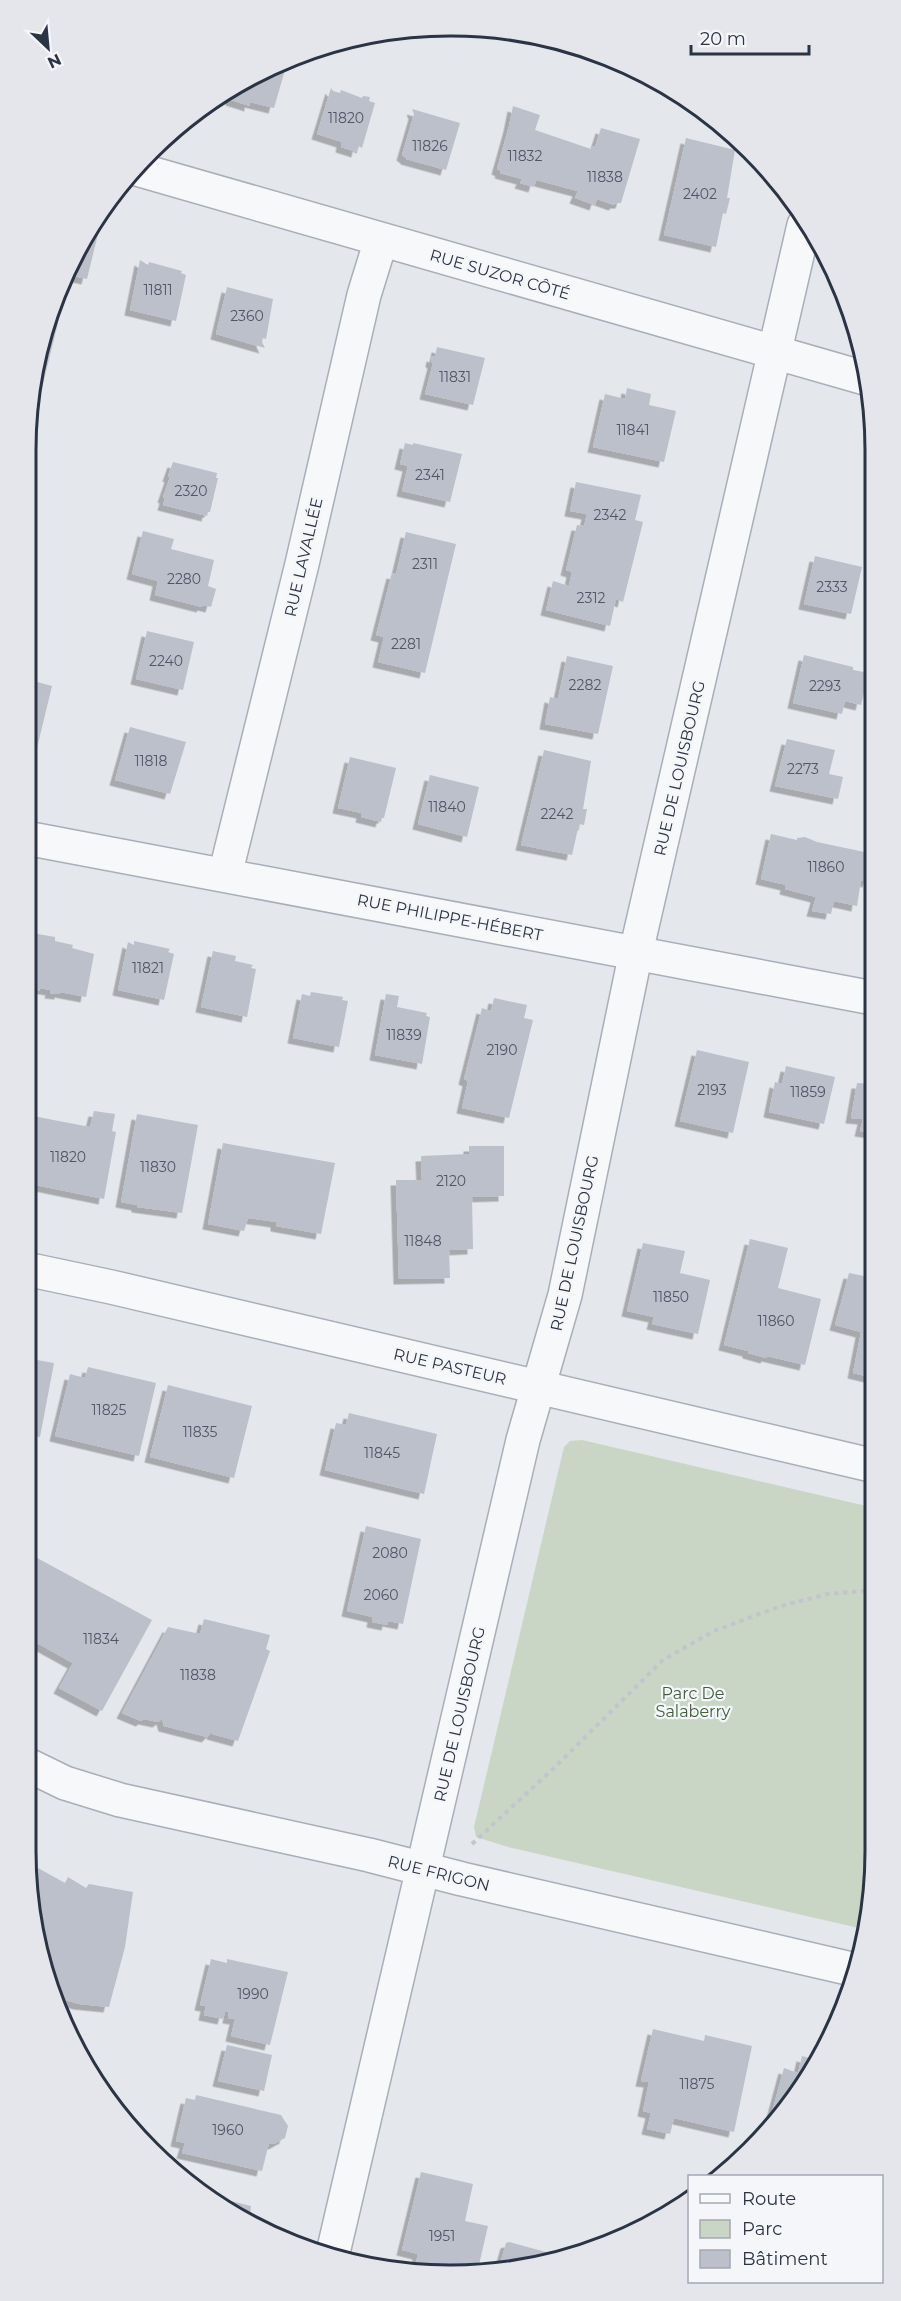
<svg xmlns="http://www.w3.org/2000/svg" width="901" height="2301" font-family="Montserrat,sans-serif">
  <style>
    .green { fill: #c9d6c5 }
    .building { fill: #bbc0ca; filter: url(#shadow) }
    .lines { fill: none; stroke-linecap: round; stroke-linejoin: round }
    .street-casing { stroke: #a9aeb7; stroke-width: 36 }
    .path { stroke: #c2c5cb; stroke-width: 4; stroke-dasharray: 4.5 4.5; stroke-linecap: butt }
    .street { stroke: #f7f8fa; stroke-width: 33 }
    .labels { text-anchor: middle; stroke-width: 4.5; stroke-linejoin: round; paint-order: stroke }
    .number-label { font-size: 14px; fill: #4f5766 }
    .street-label { font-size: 16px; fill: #2b3445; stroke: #f4f6f9 }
    .park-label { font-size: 16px; fill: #3f6138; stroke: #f4f6f9 }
    .rim { fill: none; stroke: #2b3445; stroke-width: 3 }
  </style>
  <defs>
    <filter id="shadow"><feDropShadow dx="-5.5" dy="5.5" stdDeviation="0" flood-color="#0004"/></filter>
  </defs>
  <rect width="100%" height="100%" fill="#e4e7ec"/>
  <!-- green -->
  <polygon class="green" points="582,1440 875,1508 875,1850 863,1929 508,1847 476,1837 474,1827 564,1447 570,1441"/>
  <!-- building -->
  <g class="building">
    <polygon points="284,61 287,63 274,108 250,102 250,106 231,100 231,89 262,69"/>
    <polygon points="331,88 333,91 340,93 341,90 362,98 363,96 370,97 369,101 375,103 362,148 358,146 357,152 341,147 342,142 317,134"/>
    <polygon points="513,106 540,115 535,130 591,149 591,146 595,147 601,128 640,139 621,203 616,203 614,205 597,199 595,205 575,198 578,191 536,180 534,187 520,183 522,179 500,173 501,171 497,169 509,126"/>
    <polygon points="412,109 460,123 446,170 406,159 406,158 402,155 414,114"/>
    <polygon points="686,138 735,150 727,198 730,198 726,214 723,213 716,247 664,235"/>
    <polygon points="90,228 99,230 87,279 69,275 61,307 52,305 82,238"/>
    <polygon points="140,260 148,265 149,262 182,271 181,273 186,275 176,321 130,310"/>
    <polygon points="227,287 273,299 266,339 263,338 262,342 265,348 216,334"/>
    <polygon points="47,320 58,323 38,404 33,403"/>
    <polygon points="437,347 485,358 473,405 425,394 433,363 431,362 432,356 435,357"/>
    <polygon points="627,388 651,394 649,405 676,411 664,462 593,447 605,394 625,399"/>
    <polygon points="405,443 413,445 413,443 462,454 450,502 402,491 408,466 400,464"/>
    <polygon points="173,462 217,473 216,478 218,478 210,512 208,512 207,516 163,505 165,498 163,497 170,477 168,476"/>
    <polygon points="26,467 35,469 28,501 26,500"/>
    <polygon points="576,482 641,495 635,520 643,522 623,602 616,599 610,626 546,610 553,581 569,586 572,572 566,570 577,525 584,526 587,514 570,511"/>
    <polygon points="143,531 174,539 171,549 214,560 208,586 216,589 211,607 203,605 202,607 155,595 158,581 132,574"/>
    <polygon points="406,532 456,544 425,673 378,662 384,637 376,635 392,573 396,574"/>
    <polygon points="815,556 862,567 851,614 804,604"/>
    <polygon points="147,631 194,642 183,690 136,679"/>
    <polygon points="804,655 853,667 853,670 869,673 861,705 845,701 842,714 793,703"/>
    <polygon points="567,656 613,666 598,734 545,724 550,697 558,699"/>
    <polygon points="26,679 52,686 37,748 26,746"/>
    <polygon points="130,727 186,742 170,794 115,780"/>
    <polygon points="787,739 835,750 829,774 843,777 838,799 775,786"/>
    <polygon points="544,750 591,761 583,809 587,809 584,825 579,824 572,855 521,845"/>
    <polygon points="350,757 396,768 384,818 382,818 381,822 361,817 362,813 338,808"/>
    <polygon points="430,775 479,787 467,837 418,824"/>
    <polygon points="771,834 797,840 797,838 805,837 817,842 869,853 865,863 872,865 868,882 861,880 857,906 834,901 831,914 812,911 816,897 785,889 786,885 761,879"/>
    <polygon points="26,932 55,937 55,941 73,945 72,948 94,954 86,997 60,992 60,994 50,993 51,990 39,988 40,991 26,984"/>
    <polygon points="134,941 170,949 168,952 174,954 164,1000 118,990 128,942 134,945"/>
    <polygon points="213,951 236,956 235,961 253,965 251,968 256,969 247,1017 201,1007"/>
    <polygon points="311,992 343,997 342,1000 348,1001 339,1047 293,1038 302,994 310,996"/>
    <polygon points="386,994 399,996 397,1007 427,1013 426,1016 430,1017 422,1064 375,1055"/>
    <polygon points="494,998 527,1005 524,1018 533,1020 509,1118 462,1108 468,1081 464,1079 482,1008 491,1011"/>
    <polygon points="697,1050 749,1062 733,1133 680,1121"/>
    <polygon points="786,1066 835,1077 824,1124 769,1112 775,1082 782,1084"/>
    <polygon points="857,1083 874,1084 874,1133 860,1131 863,1119 851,1118"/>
    <polygon points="94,1111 115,1114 112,1131 116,1132 104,1199 26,1183 26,1159 33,1116 90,1127"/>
    <polygon points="137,1114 198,1125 182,1213 137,1207 137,1205 121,1202"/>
    <polygon points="223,1143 335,1163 321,1234 276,1226 276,1222 248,1218 244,1231 208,1224"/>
    <polygon points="469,1146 504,1146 504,1196 472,1197 473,1249 449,1250 450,1278 399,1279 396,1180 422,1180 421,1156 469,1154"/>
    <polygon points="750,1239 788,1248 778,1288 821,1299 805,1365 767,1356 766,1358 748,1353 748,1351 724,1345"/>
    <polygon points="643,1243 685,1251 680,1273 710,1280 698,1334 652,1324 654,1317 627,1311"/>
    <polygon points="849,1273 874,1278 874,1378 853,1373 861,1332 835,1325"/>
    <polygon points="26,1358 54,1363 40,1437 26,1434"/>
    <polygon points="88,1367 156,1383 139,1456 55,1436 70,1374 85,1378"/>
    <polygon points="168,1385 252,1406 234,1478 150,1457"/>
    <polygon points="349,1413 437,1434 424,1494 325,1470 336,1423 346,1425"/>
    <polygon points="366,1526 421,1539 403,1624 388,1621 387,1625 372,1622 373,1617 347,1611"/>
    <polygon points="26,1552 152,1620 102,1711 59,1688 73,1663 26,1637"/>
    <polygon points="204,1619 270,1635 266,1649 270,1651 238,1741 212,1734 213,1731 207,1737 164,1726 162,1719 158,1722 144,1719 141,1721 122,1713 168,1627 200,1634"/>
    <polygon points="38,1868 65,1883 68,1877 86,1888 89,1884 133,1892 125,1947 109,2007 79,2004 52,1996 49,1989 52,1968 44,1964 30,1880"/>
    <polygon points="211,1959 227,1963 227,1959 288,1972 270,2045 231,2036 235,2019 228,2018 229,2012 225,2012 223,2019 204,2015 206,2006 200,2005"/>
    <polygon points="653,2029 704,2041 705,2035 752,2046 734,2132 674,2118 670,2134 647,2129 651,2113 643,2111 649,2082 641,2081"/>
    <polygon points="227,2045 272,2055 264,2091 218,2081"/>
    <polygon points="815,2054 817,2054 787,2109 768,2127 784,2068 798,2073 802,2056 813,2059"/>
    <polygon points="196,2095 281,2115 288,2126 285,2138 274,2144 269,2143 262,2171 182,2153 185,2143 176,2141 186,2098 195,2100"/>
    <polygon points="421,2172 473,2184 465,2221 488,2226 478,2269 414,2271 418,2254 402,2250"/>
    <polygon points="211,2196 251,2206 249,2224 238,2219"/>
    <polygon points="509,2242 546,2252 546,2255 549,2256 550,2254 565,2258 534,2267 499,2268 506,2243"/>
  </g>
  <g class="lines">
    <!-- street casing -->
    <g class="street-casing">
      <g id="street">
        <polyline points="133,168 868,379"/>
        <polyline points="26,838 873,998"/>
        <polyline points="225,875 302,564 364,295 381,240"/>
        <polyline points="26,1269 111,1287 875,1466"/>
        <polyline points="26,1764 65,1783 120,1800 369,1855 462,1879 856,1970"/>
        <polyline points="332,2257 523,1440 565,1295 636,952 804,225"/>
      </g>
    </g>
    <!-- path -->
    <polyline class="path" points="472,1844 554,1768 663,1660 714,1631 781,1606 828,1594 875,1590"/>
    <!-- street -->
    <use href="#street" class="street"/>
  </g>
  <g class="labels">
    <!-- number labels -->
    <g class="number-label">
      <text x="346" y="123">11820</text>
      <text x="430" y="151">11826</text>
      <text x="525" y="161">11832</text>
      <text x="605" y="182">11838</text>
      <text x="700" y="199">2402</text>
      <text x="158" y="295">11811</text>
      <text x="247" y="321">2360</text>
      <text x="455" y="382">11831</text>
      <text x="633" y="435">11841</text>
      <text x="430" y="480">2341</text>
      <text x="191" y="496">2320</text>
      <text x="610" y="520">2342</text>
      <text x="425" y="569">2311</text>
      <text x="184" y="584">2280</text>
      <text x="832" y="592">2333</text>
      <text x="591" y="603">2312</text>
      <text x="406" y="649">2281</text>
      <text x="166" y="666">2240</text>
      <text x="585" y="690">2282</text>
      <text x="825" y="691">2293</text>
      <text x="151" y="766">11818</text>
      <text x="803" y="774">2273</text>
      <text x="447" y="812">11840</text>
      <text x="557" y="819">2242</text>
      <text x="826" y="872">11860</text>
      <text x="148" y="973">11821</text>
      <text x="404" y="1040">11839</text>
      <text x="502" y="1055">2190</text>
      <text x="712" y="1095">2193</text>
      <text x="808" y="1097">11859</text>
      <text x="68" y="1162">11820</text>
      <text x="158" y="1172">11830</text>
      <text x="451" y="1186">2120</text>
      <text x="423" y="1246">11848</text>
      <text x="671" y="1302">11850</text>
      <text x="776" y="1326">11860</text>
      <text x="109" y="1415">11825</text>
      <text x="200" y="1437">11835</text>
      <text x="382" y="1458">11845</text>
      <text x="390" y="1558">2080</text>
      <text x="381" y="1600">2060</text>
      <text x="101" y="1644">11834</text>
      <text x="198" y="1680">11838</text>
      <text x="253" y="1999">1990</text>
      <text x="697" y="2089">11875</text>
      <text x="228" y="2135">1960</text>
      <text x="442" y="2241">1951</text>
    </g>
    <!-- street labels -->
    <g class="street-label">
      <text transform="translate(500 274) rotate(16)" y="6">RUE SUZOR CÔTÉ</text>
      <text transform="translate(303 557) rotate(-77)" y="6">RUE LAVALLÉE</text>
      <text transform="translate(679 768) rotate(-77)" y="6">RUE DE LOUISBOURG</text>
      <text transform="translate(450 917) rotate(11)" y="6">RUE PHILIPPE-HÉBERT</text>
      <text transform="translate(574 1243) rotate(-78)" y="6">RUE DE LOUISBOURG</text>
      <text transform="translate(450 1366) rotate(13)" y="6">RUE PASTEUR</text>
      <text transform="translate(459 1714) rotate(-77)" y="6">RUE DE LOUISBOURG</text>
      <text transform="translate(439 1873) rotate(14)" y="6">RUE FRIGON</text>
    </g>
    <!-- park labels -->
    <g class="park-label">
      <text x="693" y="1699">Parc De<tspan x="693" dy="18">Salaberry</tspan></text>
    </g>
  </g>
  <!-- crop -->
  <path d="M0 0H901V2301H0ZM450 36H451A414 414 0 0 1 865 450V1851A414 414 0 0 1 451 2265H450A414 414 0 0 1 36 1851V450A414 414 0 0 1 450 36Z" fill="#e4e6eb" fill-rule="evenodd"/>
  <path class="rim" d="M450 36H451A414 414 0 0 1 865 450V1851A414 414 0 0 1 451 2265H450A414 414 0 0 1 36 1851V450A414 414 0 0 1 450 36Z"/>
  <!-- legend -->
  <rect x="688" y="2175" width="195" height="108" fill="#f4f6f9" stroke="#a4a8b1" stroke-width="1.5"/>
  <rect x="700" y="2194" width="30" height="9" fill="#f7f8fa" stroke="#a4a8b1" stroke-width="1.5"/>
  <text x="742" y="2205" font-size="18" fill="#2b3445">Route</text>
  <rect x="700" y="2220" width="30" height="18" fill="#c9d6c5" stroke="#a4a8b1" stroke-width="1.5"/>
  <text x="742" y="2235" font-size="18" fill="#2b3445">Parc</text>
  <rect x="700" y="2250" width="30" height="18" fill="#bbc0ca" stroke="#a4a8b1" stroke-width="1.5"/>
  <text x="742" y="2265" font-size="18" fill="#2b3445">Bâtiment</text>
  <!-- north arrow -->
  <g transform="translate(48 48) rotate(154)" stroke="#f4f6f9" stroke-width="4.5" paint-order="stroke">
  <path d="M0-4.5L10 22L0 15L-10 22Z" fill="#2b3445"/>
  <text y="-9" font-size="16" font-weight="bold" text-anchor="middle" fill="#2b3445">N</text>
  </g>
  <!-- scale -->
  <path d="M691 45v9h118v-9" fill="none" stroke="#2b3445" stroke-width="3"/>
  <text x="700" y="45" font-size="18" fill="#2b3445" stroke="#f4f6f9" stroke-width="4.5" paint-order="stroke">20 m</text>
</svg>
